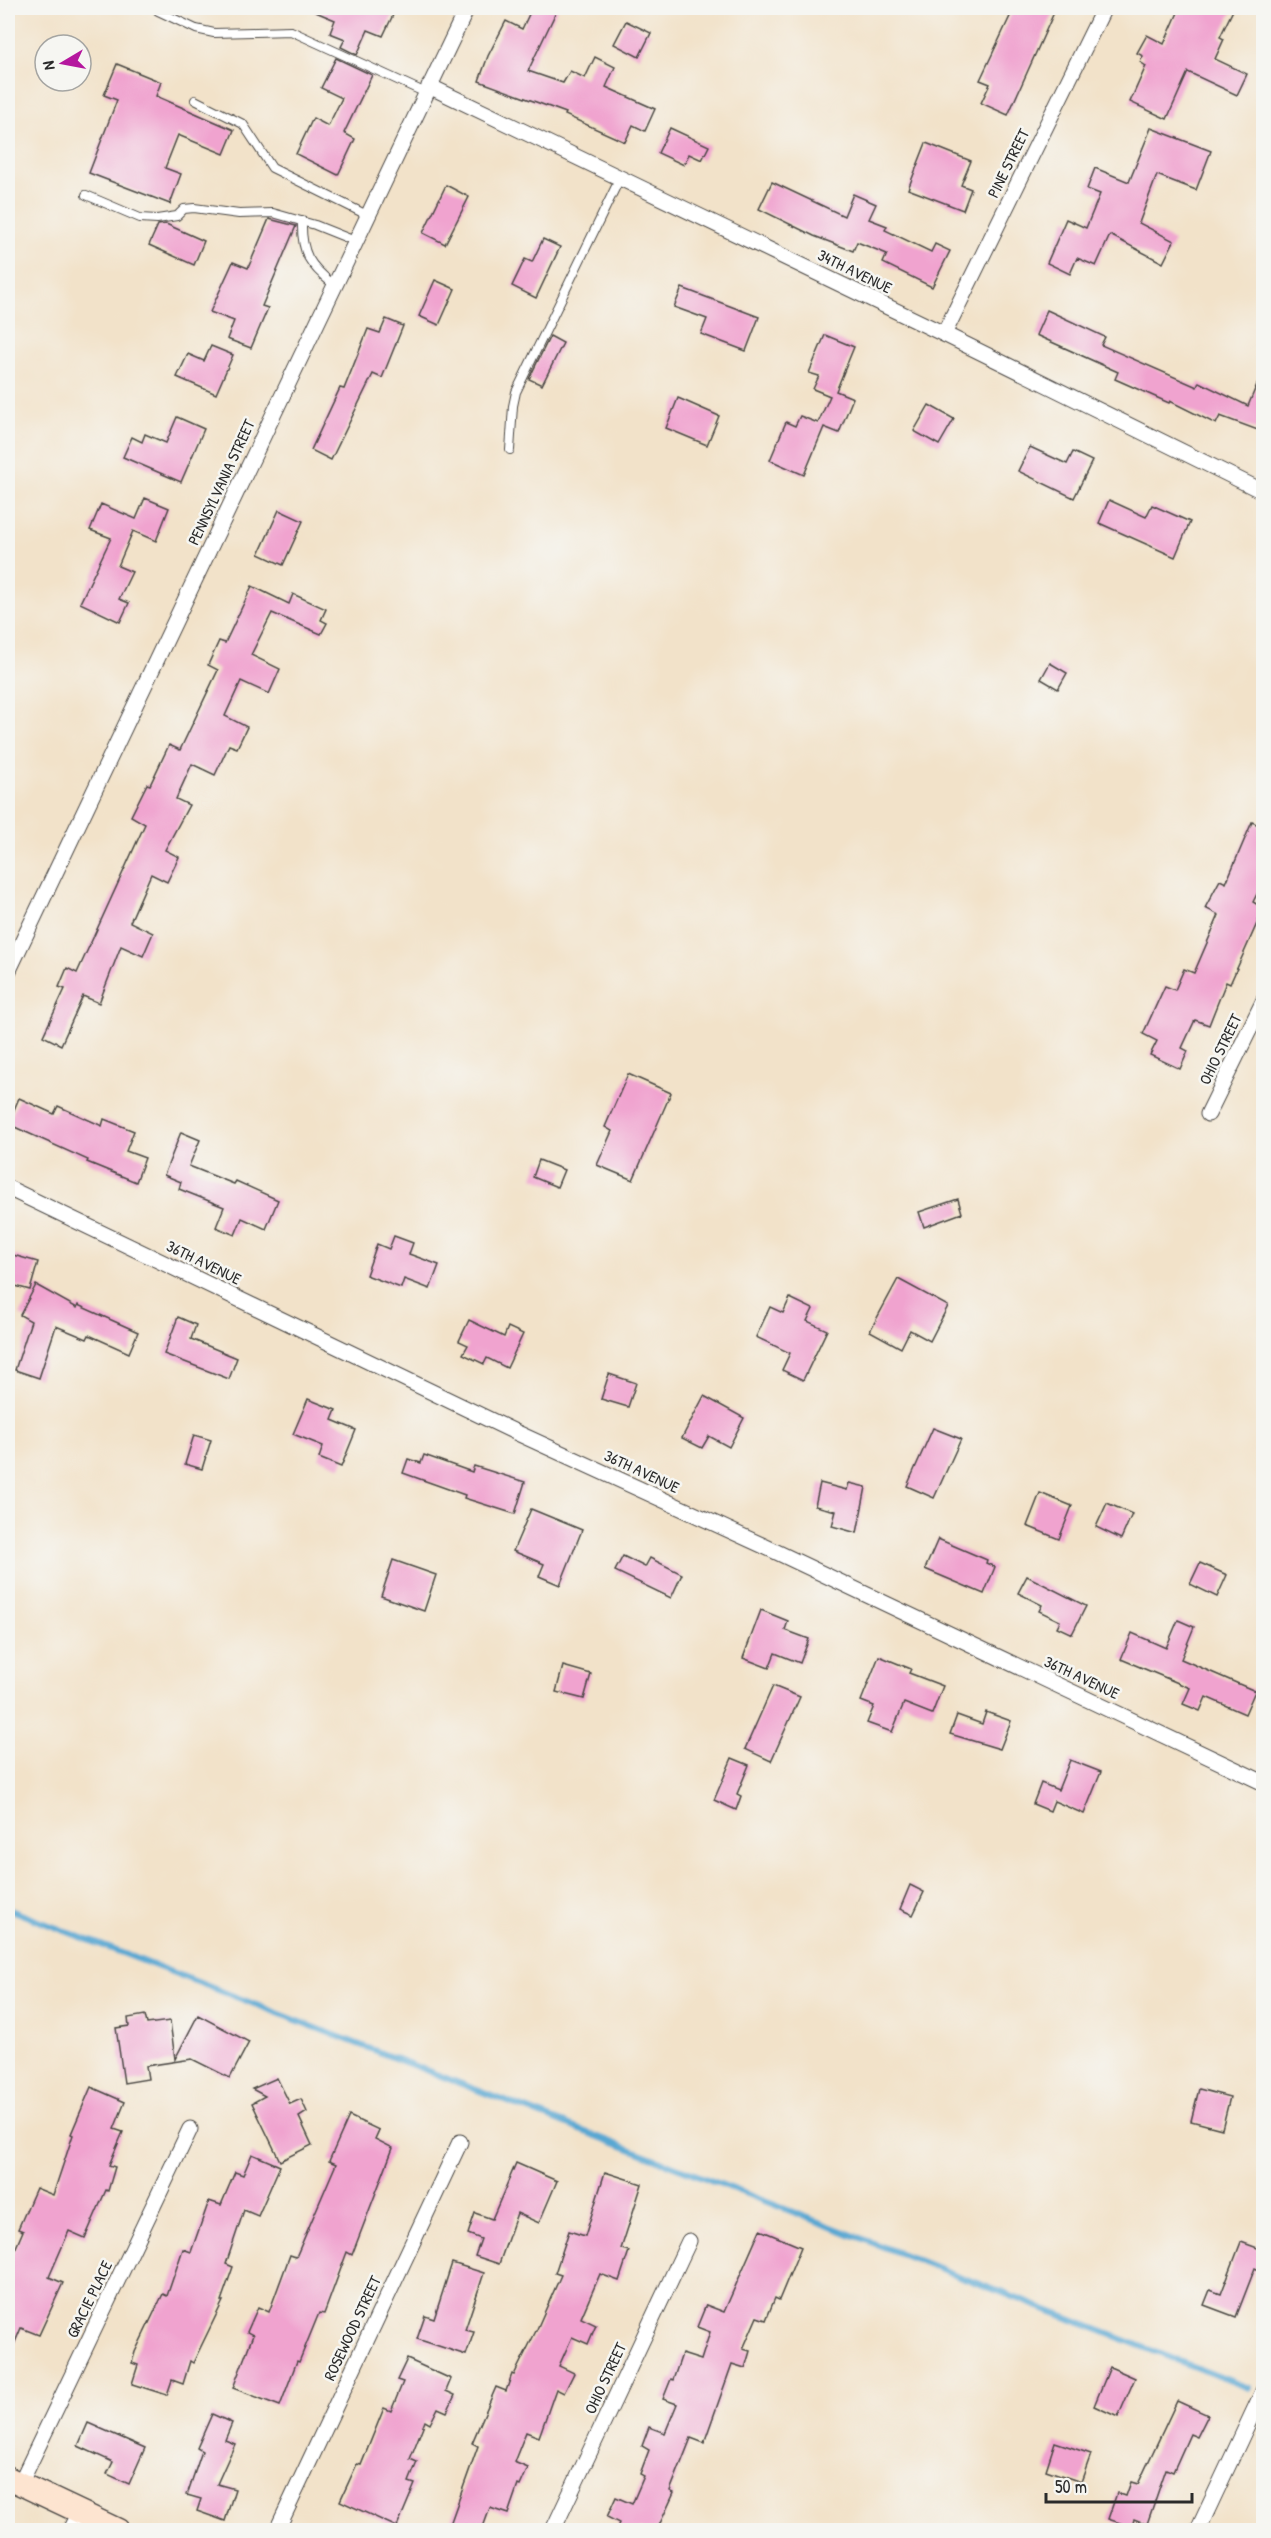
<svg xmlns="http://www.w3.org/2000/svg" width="1271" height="2538" font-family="'Patrick Hand',sans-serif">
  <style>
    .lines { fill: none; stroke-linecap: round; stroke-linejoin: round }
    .stream { stroke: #58a7d2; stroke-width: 6 }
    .building { fill: #f0a3cf }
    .lane-casing { stroke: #494643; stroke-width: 10 }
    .street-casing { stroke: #494643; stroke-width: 17 }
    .secondary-casing { stroke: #494643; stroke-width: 25 }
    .lane { stroke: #fff; stroke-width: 8 }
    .street { stroke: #fff; stroke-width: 15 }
    .secondary { stroke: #fde4d0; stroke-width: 22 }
    .labels { text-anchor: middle; stroke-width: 5; stroke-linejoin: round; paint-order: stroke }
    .street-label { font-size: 16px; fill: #2b2b2b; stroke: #f6f6f2 }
  </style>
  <rect width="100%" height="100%" fill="#f6f6f2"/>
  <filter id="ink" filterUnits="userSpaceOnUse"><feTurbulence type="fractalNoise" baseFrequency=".0167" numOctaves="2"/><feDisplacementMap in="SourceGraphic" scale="12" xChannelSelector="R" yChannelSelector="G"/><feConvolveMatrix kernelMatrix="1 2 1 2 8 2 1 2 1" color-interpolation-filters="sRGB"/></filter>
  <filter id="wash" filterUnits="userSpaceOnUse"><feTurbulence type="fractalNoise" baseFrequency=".008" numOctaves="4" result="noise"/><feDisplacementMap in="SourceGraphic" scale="24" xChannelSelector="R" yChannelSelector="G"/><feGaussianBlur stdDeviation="1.35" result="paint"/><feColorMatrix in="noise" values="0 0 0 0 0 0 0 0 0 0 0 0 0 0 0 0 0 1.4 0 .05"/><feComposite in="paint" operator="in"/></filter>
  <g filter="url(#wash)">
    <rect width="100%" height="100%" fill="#f2e2c9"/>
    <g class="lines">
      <!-- stream -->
      <polyline class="stream" points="8,1909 1249,2388"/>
    </g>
    <g id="blocks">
      <!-- building -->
      <g class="building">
        <polygon points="306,8 375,8 393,15 383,36 368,30 357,55 341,47 345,39 330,33 335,20"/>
        <polygon points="532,8 558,8 528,71 563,83 570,71 585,78 595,57 615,67 606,87 655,109 645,131 633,125 625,142 565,115 566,113 479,81 488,56 506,21 522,29"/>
        <polygon points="1014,8 1056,8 1008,115 981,103 990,84 980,80"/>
        <polygon points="1180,8 1234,8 1220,37 1224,39 1215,59 1247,74 1237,95 1188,72 1167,119 1130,102 1146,66 1140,62 1143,56 1137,53 1147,35 1164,44"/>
        <polygon points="626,21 651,33 639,57 614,44"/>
        <polygon points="336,58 372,75 344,133 355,139 338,175 296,154 313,118 328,126 342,98 321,88"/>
        <polygon points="117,64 161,82 156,96 234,130 224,154 178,135 165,168 181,174 170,204 89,173 117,100 104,95"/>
        <polygon points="670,128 709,146 702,160 689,154 684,165 658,153"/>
        <polygon points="1151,128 1211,151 1196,190 1157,175 1139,223 1174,241 1163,263 1110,235 1096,266 1077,258 1070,274 1047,263 1066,219 1086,228 1100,194 1087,189 1095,168 1129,182"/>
        <polygon points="926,143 971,161 961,185 971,189 963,210 908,189"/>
        <polygon points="772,182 844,216 853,194 876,204 869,219 887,226 885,230 931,252 935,244 950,251 932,287 883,263 887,254 857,242 853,251 814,236 759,209"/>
        <polygon points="446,185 469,197 445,244 423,233"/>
        <polygon points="269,219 296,226 262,306 268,308 251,348 227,339 234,321 210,312 233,262 248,268"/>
        <polygon points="166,224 204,241 194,265 149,245 158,225"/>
        <polygon points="543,239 560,247 536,298 512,286 525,259 532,262"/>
        <polygon points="435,280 455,289 439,325 419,316"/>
        <polygon points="682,288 759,317 746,351 701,334 707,319 674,307"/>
        <polygon points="1047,310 1105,337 1101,345 1197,387 1199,382 1248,406 1263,370 1263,432 1220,416 1216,424 1170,401 1169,403 1115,379 1118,372 1036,335"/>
        <polygon points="386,319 403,326 382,378 373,374 331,460 311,450 340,388 344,389 368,329 380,333"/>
        <polygon points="825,335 854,347 836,391 853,398 839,433 824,427 804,475 770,460 786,422 795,426 800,416 818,423 830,396 813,389 819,376 809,373"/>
        <polygon points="550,336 563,343 542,385 529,379"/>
        <polygon points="211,346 233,355 216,394 177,377 188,354 204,361"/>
        <polygon points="678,398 719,416 707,445 666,428"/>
        <polygon points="929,405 954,419 939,445 914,431"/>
        <polygon points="177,417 204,429 181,482 123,457 132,437 142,442 145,434 166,443"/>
        <polygon points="1030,447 1067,464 1073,452 1092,461 1074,498 1018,471"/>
        <polygon points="145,498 169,508 156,541 133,531 118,566 132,572 119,599 129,603 120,622 80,603 111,538 90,530 101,504 136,519"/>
        <polygon points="1109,500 1146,517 1152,505 1190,522 1175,557 1099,523"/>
        <polygon points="279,510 303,521 283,565 259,554"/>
        <polygon points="252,586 289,604 293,594 326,609 321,620 327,623 321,634 272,613 251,655 280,669 269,694 241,681 225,716 247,727 237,748 229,745 215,775 192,764 176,799 189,805 165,850 179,857 167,882 151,874 130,922 153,933 143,956 121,946 99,1003 83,996 61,1045 43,1036 65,989 59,987 67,968 77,973 145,824 131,816 147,784 150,785 169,745 180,750 218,670 208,665 219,641 225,643"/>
        <polygon points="1050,663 1067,673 1058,689 1041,679"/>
        <polygon points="1252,822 1263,827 1263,882 1253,902 1263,908 1263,910 1230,984 1226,982 1209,1025 1195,1020 1182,1048 1188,1051 1180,1069 1150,1055 1157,1041 1143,1034 1165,986 1175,990 1184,969 1194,973 1219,915 1205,908 1220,880 1226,883"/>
        <polygon points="628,1074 671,1093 633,1180 597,1165 612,1131 605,1127"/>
        <polygon points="19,1098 54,1114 58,1106 102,1126 104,1119 134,1131 126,1151 145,1158 136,1182 87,1162 88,1160 8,1124"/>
        <polygon points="181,1132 200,1140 189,1166 234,1184 236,1181 278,1200 266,1229 242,1218 235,1235 216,1227 224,1207 179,1189 181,1182 164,1175"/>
        <polygon points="539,1160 564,1170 557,1187 533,1177"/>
        <polygon points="958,1199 962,1213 924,1227 919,1212"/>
        <polygon points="394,1236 413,1243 409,1254 439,1265 430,1289 404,1279 401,1288 366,1275 377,1244 389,1249"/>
        <polygon points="13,1255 38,1262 30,1290 8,1284"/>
        <polygon points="898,1279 948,1306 930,1341 910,1330 901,1348 870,1331"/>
        <polygon points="36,1285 77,1308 78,1305 138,1332 129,1353 89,1335 87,1339 56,1326 39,1378 15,1370 31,1321 20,1315"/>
        <polygon points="790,1298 813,1309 807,1321 827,1330 803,1380 782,1370 790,1353 756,1337 770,1307 783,1313"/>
        <polygon points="178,1317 196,1325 191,1339 237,1358 229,1379 164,1354"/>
        <polygon points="469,1320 504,1337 508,1327 523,1334 507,1368 487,1358 484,1364 463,1354 468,1345 459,1341"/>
        <polygon points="609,1374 636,1383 628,1407 601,1399"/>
        <polygon points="704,1396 744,1418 729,1447 709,1436 702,1448 682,1438"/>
        <polygon points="308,1399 336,1410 332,1420 356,1430 341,1467 319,1458 323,1446 293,1434"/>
        <polygon points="933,1428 961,1439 934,1498 907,1486"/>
        <polygon points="194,1435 211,1440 202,1469 185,1464"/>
        <polygon points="424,1455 472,1472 474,1466 525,1482 515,1514 464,1498 465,1495 403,1473 408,1459 421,1463"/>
        <polygon points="820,1483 847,1490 849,1483 866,1487 857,1533 832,1526 836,1511 815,1506"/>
        <polygon points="1040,1493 1072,1506 1059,1539 1027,1526"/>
        <polygon points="1107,1503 1132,1514 1121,1539 1096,1527"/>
        <polygon points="531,1509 582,1530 560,1585 539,1576 544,1564 513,1551"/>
        <polygon points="938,1539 987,1560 986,1563 995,1567 984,1594 925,1569"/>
        <polygon points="623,1556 645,1567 650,1558 682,1574 671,1598 615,1571"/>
        <polygon points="393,1560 436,1575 424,1611 381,1596"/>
        <polygon points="1200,1563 1227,1575 1217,1597 1190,1584"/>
        <polygon points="1027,1576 1086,1606 1072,1634 1057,1627 1060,1621 1039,1611 1042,1605 1018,1593"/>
        <polygon points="761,1610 788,1621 785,1630 809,1639 800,1663 775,1653 769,1668 743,1658"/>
        <polygon points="1178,1620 1194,1627 1181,1659 1255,1691 1245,1714 1206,1697 1200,1711 1183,1704 1190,1688 1121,1659 1132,1633 1166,1648"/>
        <polygon points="879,1656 911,1669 909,1673 943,1686 932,1714 904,1703 892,1732 867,1723 874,1706 861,1701"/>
        <polygon points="563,1666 591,1674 584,1699 556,1692"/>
        <polygon points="773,1686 800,1697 771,1761 745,1749"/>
        <polygon points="986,1712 1011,1721 1000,1749 950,1734 957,1715 982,1724"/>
        <polygon points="732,1758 749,1765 737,1794 741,1796 736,1810 714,1800"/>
        <polygon points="1070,1760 1101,1772 1084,1814 1054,1801 1050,1811 1033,1804 1041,1783 1058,1790"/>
        <polygon points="910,1885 924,1892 913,1915 900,1909"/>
        <polygon points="145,2015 147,2024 170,2021 175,2059 198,2015 249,2042 230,2078 192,2059 146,2066 148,2079 124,2083 116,2028 129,2026 128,2018"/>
        <polygon points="277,2078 290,2104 301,2099 307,2112 299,2117 312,2145 280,2161 252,2103 265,2096 252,2089"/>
        <polygon points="91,2087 125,2102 114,2129 123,2132 109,2165 115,2167 108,2191 106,2190 85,2238 69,2231 49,2277 63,2283 39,2335 21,2328 8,2359 8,2266 23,2231 18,2229 36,2188 53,2195 73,2135 71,2134"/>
        <polygon points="1199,2089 1230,2097 1222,2129 1191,2121"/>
        <polygon points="349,2116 379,2130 375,2139 393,2148 352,2255 347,2252 324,2314 319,2313 299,2362 297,2361 280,2406 233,2388 253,2335 247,2332 258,2307 269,2312 290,2255 296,2257 336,2164 329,2161"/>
        <polygon points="252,2154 280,2166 258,2216 244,2210 226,2264 233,2267 221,2301 223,2301 193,2363 190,2361 183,2384 172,2380 167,2395 132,2384 138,2365 132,2363 135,2352 163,2294 167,2296 183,2249 191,2252 209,2201 221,2205 235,2172 243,2175"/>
        <polygon points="516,2163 557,2181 539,2223 517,2213 499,2264 475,2256 481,2239 468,2234 475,2213 492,2219"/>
        <polygon points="605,2172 642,2184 621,2249 629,2251 619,2281 600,2274 581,2318 596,2325 588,2344 572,2337 559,2366 574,2373 564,2393 556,2389 539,2437 526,2432 514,2462 528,2468 520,2486 518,2485 508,2514 490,2508 482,2530 448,2530 478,2446 472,2443 496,2387 506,2391 512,2374 514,2375 537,2329 561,2275 555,2273 569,2231 585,2236"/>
        <polygon points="760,2230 801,2247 779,2300 775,2298 766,2320 757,2317 743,2349 750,2351 745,2368 732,2364 704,2443 691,2438 670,2491 674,2493 657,2530 616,2530 619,2523 607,2517 616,2497 632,2504 644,2476 640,2474 649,2450 642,2446 649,2427 665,2433 677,2404 663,2399 671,2379 673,2380 682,2354 701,2360 710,2332 697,2327 706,2305 724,2312"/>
        <polygon points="1241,2242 1263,2250 1263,2272 1255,2268 1236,2317 1204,2305 1210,2290 1221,2294"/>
        <polygon points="452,2263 484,2273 465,2330 474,2332 466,2355 417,2339 425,2316 434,2319"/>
        <polygon points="407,2359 451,2379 446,2391 455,2395 447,2412 438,2408 430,2424 425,2421 410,2459 417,2462 409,2482 415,2484 397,2527 340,2501 357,2464 361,2465 384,2408 391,2411 403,2382 397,2380"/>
        <polygon points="1110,2367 1135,2378 1118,2417 1094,2406"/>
        <polygon points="1177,2401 1208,2415 1197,2437 1190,2434 1173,2472 1166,2469 1147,2524 1134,2519 1132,2527 1108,2519 1117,2493 1126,2496 1131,2482 1138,2484"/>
        <polygon points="212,2414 232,2423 225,2440 235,2444 217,2484 235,2489 225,2521 197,2511 201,2499 187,2495 202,2451 197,2448"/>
        <polygon points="88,2423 145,2448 129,2484 107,2474 113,2462 78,2446"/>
        <polygon points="1055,2442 1091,2454 1081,2482 1046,2470"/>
      </g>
    </g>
  </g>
  <g filter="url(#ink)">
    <use href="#blocks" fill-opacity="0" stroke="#494643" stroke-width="1.5"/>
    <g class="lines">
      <!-- lane casing -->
      <g class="lane-casing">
        <g id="lane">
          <polyline points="158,11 196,29 214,33 291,31 426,93"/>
          <polyline points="195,100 243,124 272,168 367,215"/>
          <polyline points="86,195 140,218 157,219 177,216 184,209 194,208 239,214 273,213 315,225 355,241"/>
          <path d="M302,221C301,253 309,265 334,285"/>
          <polyline points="510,450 513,406 516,392 620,178"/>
        </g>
      </g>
      <!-- street casing -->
      <g class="street-casing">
        <g id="street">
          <polyline points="429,86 944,334 1264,492"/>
          <polyline points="944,334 1104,8"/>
          <polyline points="8,972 467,8"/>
          <polyline points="1208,1114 1264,1000"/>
          <polyline points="8,1188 513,1431 766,1547 1264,1783"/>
          <polyline points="20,2484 190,2129"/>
          <polyline points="70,2530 79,2512"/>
          <polyline points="277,2530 460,2142"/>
          <polyline points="553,2530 689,2241"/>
          <polyline points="1198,2530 1264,2389"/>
        </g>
      </g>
      <!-- secondary casing -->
      <g class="secondary-casing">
        <polyline id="secondary" points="8,2478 118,2530"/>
      </g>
      <!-- lane -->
      <use href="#lane" class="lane"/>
      <!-- street -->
      <use href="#street" class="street"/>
      <!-- secondary -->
      <use href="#secondary" class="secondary"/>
    </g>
  </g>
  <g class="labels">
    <!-- street labels -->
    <g class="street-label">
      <text transform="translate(1008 163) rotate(-64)" y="6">PINE STREET</text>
      <text transform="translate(855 271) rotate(26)" y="6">34TH AVENUE</text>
      <text transform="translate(221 482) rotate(-65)" y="6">PENNSYLVANIA STREET</text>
      <text transform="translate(1220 1049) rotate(-64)" y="6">OHIO STREET</text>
      <text transform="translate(204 1262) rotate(26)" y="6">36TH AVENUE</text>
      <text transform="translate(642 1471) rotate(25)" y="6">36TH AVENUE</text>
      <text transform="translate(1082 1677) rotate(25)" y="6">36TH AVENUE</text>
      <text transform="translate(89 2299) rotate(-64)" y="6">GRACIE PLACE</text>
      <text transform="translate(352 2328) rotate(-65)" y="6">ROSEWOOD STREET</text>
      <text transform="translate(605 2378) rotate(-65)" y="6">OHIO STREET</text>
    </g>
  </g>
  <!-- margin -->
  <rect width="1271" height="2538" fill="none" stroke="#f6f6f2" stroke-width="30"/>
  <!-- north arrow -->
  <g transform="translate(63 63) rotate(260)"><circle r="28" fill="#f6f6f2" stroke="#a5a5a2" stroke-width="1.5"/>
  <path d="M0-4.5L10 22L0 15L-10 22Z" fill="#b5179e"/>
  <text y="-9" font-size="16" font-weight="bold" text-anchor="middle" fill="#2b2b2b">N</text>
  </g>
  <!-- scale -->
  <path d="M1046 2493v9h146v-9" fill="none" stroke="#2b2b2b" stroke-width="3"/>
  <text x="1055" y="2493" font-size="18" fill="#2b2b2b" stroke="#f6f6f2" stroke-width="4.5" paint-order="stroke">50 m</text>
</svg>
